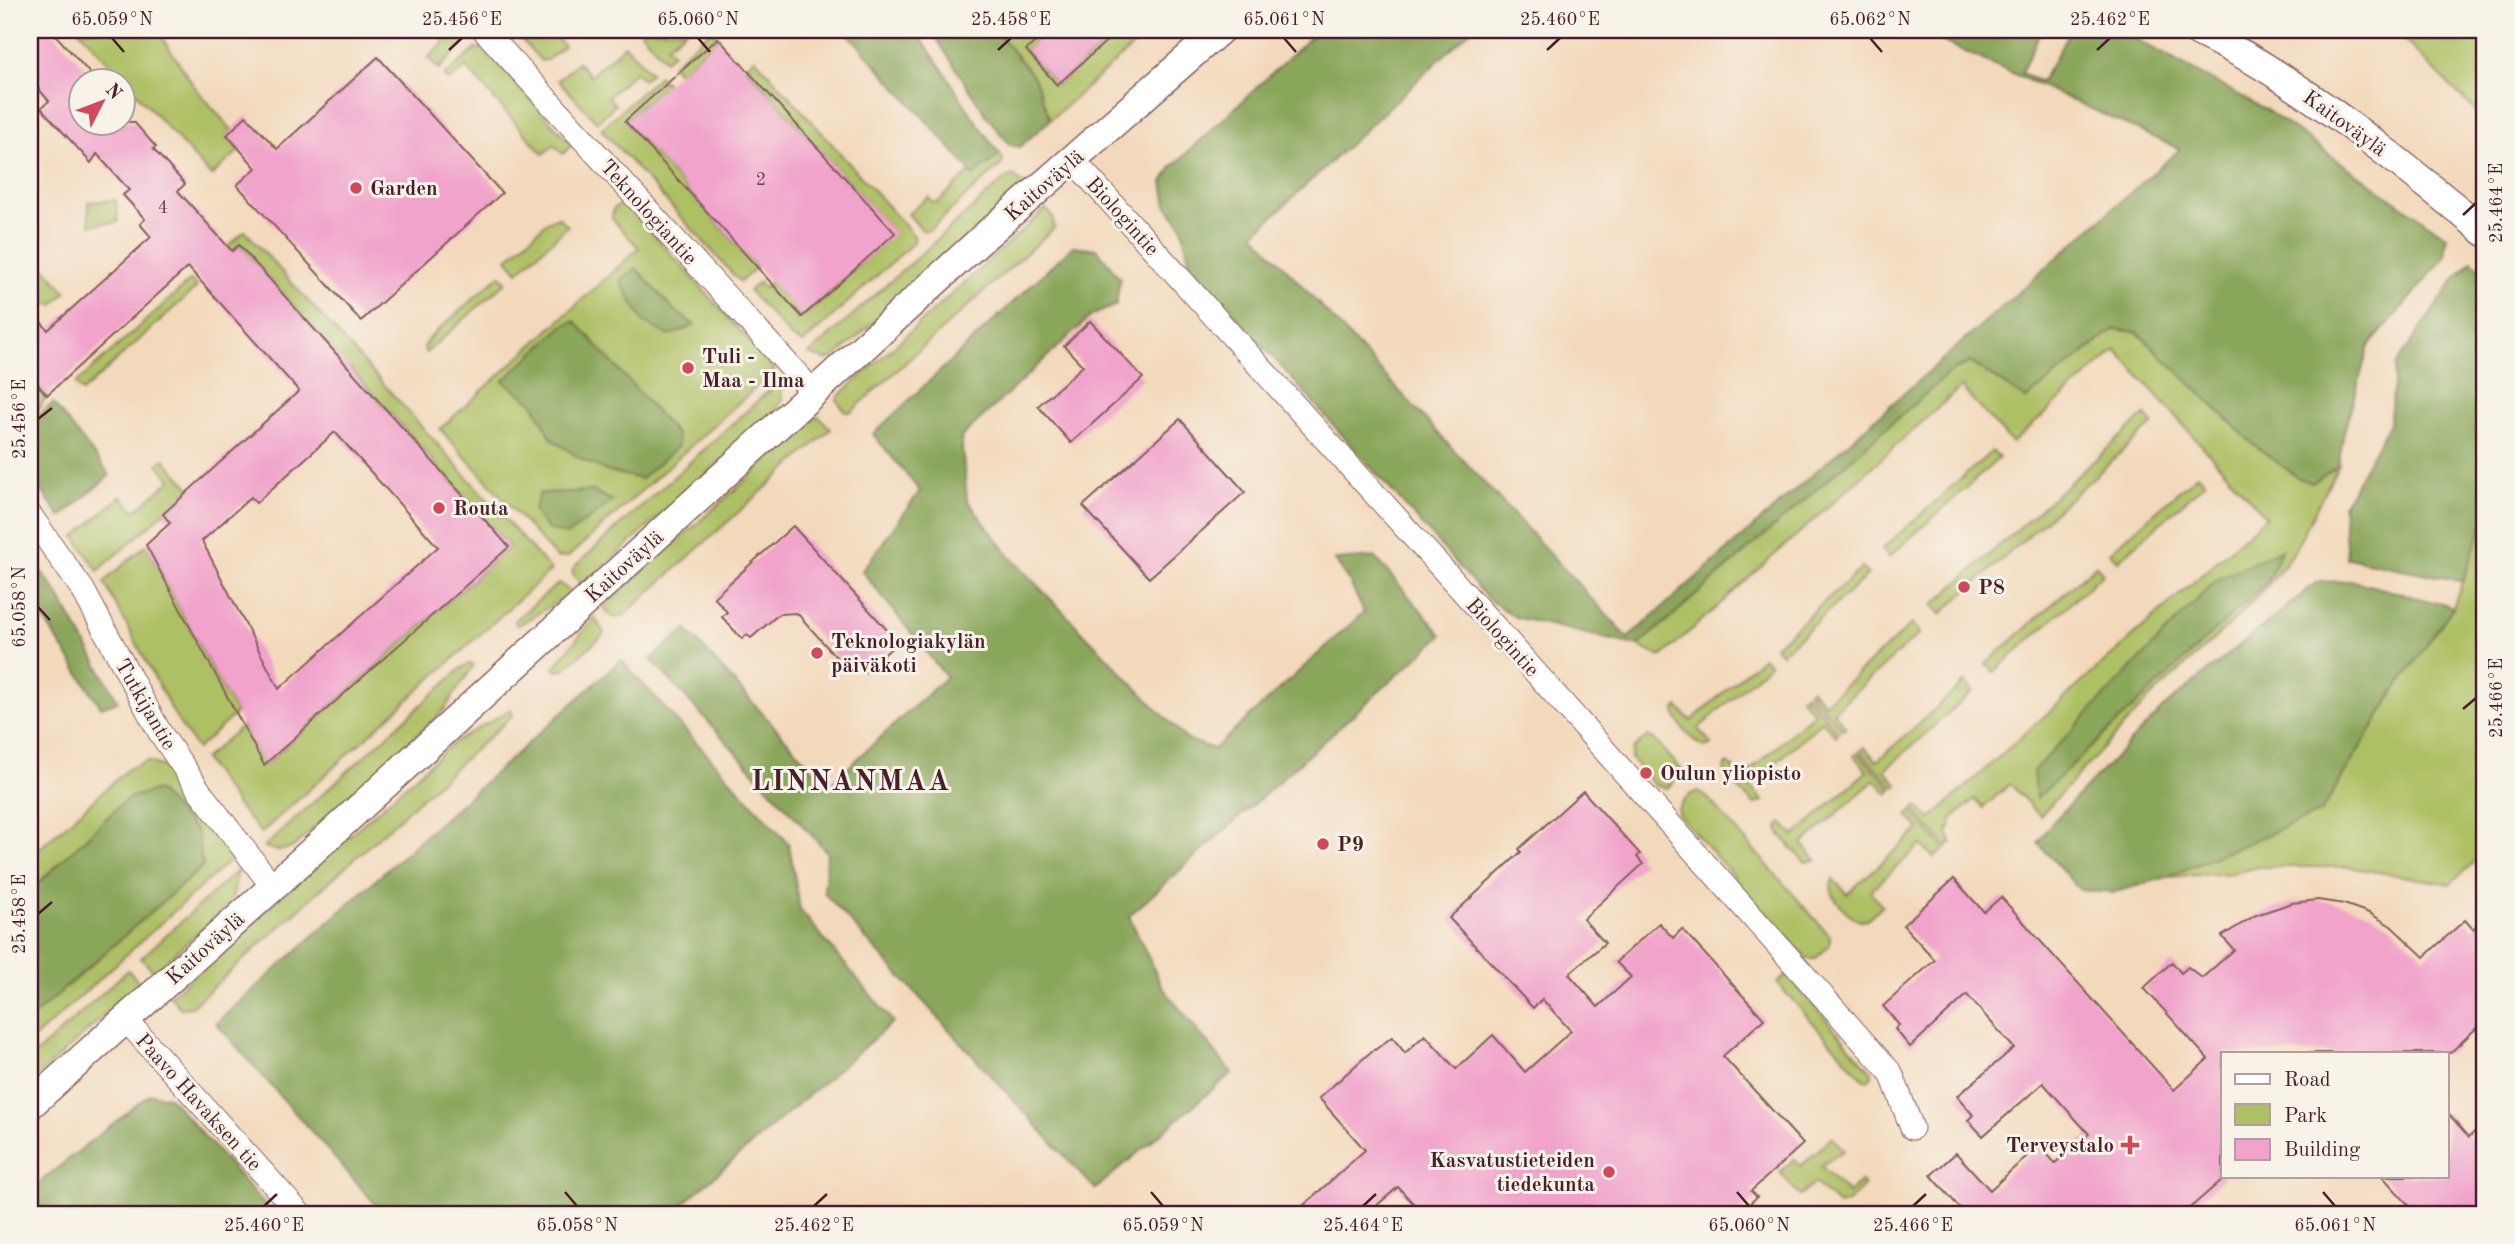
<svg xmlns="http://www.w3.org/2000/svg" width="2515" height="1244" font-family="'Old Standard TT',serif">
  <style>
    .green { fill: #adc064; stroke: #7c7048; stroke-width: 2 }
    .forest { fill: #8aa65a; stroke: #6a6242; stroke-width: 2 }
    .building { fill: #f1a3cb; fill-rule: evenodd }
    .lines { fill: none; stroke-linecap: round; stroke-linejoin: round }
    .minor-casing { stroke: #85605e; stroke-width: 25 }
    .tertiary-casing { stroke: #85605e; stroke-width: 31 }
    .minor { stroke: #fff; stroke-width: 23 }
    .tertiary { stroke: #fff; stroke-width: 28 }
    .ticks { fill: none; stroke: #4a1f2b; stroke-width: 2.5 }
    .poi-dot { fill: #d1495b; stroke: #f7f3e8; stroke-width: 2.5 }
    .labels { text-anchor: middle; stroke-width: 6; stroke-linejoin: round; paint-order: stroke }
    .number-label { font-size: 18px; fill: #744053 }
    .street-label { font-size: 21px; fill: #4a1f2b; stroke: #f7f3e8 }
    .poi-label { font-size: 21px; font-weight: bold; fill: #4a1f2b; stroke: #f7f3e8; text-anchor: start }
    .district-label { font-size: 28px; font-weight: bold; letter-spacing: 2px; fill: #4a1f2b; stroke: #f7f3e8 }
    .neatline { fill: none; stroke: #4a1f2b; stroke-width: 2.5 }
    .ticks-label { font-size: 18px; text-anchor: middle; fill: #4a1f2b }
  </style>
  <rect width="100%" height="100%" fill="#f7f3e8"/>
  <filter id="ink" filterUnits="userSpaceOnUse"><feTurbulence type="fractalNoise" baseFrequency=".0143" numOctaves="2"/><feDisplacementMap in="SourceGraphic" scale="14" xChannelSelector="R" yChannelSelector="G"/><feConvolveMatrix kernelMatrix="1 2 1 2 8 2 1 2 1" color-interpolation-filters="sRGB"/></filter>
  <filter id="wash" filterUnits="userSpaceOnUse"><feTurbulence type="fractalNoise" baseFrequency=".00686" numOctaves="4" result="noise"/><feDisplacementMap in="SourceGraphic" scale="28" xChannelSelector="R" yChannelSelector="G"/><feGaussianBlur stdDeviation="1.57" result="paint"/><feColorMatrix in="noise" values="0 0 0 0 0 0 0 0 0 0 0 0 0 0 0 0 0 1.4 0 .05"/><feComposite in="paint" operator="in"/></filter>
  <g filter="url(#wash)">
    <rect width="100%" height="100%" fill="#f3d9bc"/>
    <!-- green -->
    <g class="green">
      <polygon points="79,30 157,30 197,90 232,130 227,135 240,150 211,176"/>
      <polygon points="434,30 467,30 472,35 439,69 428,58 445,42"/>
      <polygon points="513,30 549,30 564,46 547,60 541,61"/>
      <polygon points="643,30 686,30 667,46 673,53 665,60 641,32"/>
      <polygon points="711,30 718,38 684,69 711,107 672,65"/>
      <polygon points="995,30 1049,30 1026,50 1057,85 1119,30 1151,30 1050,120 1034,77"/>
      <polygon points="2394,30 2485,30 2485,120"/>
      <polygon points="625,45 651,73 643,80 635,72 608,97 615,105 597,122 558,80 578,62 590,76"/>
      <polygon points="477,48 484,48 572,145 563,154 554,145 543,154 466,67 449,81 444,76"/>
      <polygon points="755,58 915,237 914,242 803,343 792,338 749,291 759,282 764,288 771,282 803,317 894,233 745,67"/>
      <polygon points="659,76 698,119 693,124 661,89 625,121 757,267 740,282 601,129"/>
      <polygon points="1000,154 1003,159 1002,164 929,230 923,231 908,214 928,197 932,202 938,202 969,173 973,175"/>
      <polygon points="1013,175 1025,186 835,357 827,360 809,354 1006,178"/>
      <polygon points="116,200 118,222 90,225 88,202"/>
      <polygon points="621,204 627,205 775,370 568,557 557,558 440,429 639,248 612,219 613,209"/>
      <polygon points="1046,209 1053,217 1054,228 851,412 846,412 837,401 838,397"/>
      <polygon points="558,217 568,226 518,272 507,259 547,222"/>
      <polygon points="245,231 551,570 261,833 240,809 204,759 243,725 265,765 509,547 350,368 343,374 336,354 239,245 212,269 208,264"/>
      <polygon points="30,251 66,292 53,305 50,303 46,306 30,288"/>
      <polygon points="500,275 506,282 426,353 424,349 427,340"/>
      <polygon points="191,280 197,287 82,392 75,384"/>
      <polygon points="2114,329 2137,332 2253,444 2299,478 2312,483 2338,466 2292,555 2269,584 2237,618 2153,695 2040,816 2010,784 1983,808 1975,799 1952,819 1948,833 1952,842 1947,847 1913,809 1917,806 1930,819 2266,517 2116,350 2012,443 1961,387 1661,657 1638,646 1949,373 1970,362 2026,399"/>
      <polygon points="30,376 47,395 41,406 30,416"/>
      <polygon points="781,380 782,401 777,409 586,583 580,584 572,572 575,566"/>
      <polygon points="2145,415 2153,424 1941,614 1933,605"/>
      <polygon points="818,416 831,429 623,616 613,618 603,607"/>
      <polygon points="1992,451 1999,458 1889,557 1882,549"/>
      <polygon points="164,459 191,489 98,571 75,537 121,496 135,511 171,480 158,464"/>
      <polygon points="2198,474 2205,483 2118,561 2110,552"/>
      <polygon points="2485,519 2485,852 2450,884 2347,867 2259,867 2233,873 2167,877 2321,812 2394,692 2453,607"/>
      <polygon points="146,545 236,713 197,749 176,718 104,582"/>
      <polygon points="2096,565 2103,574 1994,672 1986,664"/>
      <polygon points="1862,568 1868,575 1781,654 1775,646"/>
      <polygon points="559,583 572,593 517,626 515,620"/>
      <polygon points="594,617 604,633 600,638 563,670 557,671 554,668"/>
      <polygon points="1912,624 1920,633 1833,712 1846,727 1842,730 1808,692 1811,689 1825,703"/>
      <path d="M1763,657L1770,664L1698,729L1712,744L1705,747C1693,742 1675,723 1675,710L1678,707L1691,721Z"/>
      <polygon points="469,664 474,665 443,711 292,848 278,851 264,847 463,667"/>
      <polygon points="1965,682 1973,691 1885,770 1898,785 1894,788 1860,751 1864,747 1877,761"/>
      <polygon points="1805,694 1839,732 1836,736 1822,721 1750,786 1763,801 1754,804 1726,776 1724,767 1728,763 1742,778 1814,713 1801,698"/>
      <polygon points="511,709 512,716 191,1007 180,1008 170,996 453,743"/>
      <polygon points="1648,736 1654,739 1682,770 1681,775 1667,788 1656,786 1631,759 1633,749"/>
      <polygon points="1858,753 1892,790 1888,794 1875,780 1802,844 1816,860 1805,862 1780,835 1778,827 1782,823 1794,836 1867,771 1854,756"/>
      <polygon points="147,761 167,768 235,856 30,1042 30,857 128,769"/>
      <path d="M1697,792L1707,797L1830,936V945L1815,959H1807L1678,814C1677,804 1689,793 1697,792Z"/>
      <path d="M1911,811L1945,849L1934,858L1921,845L1870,891L1882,906L1867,919L1859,921C1847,914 1825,894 1833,879L1847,894L1919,829L1907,815Z"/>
      <polygon points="237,871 234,892 229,904 154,972 141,958"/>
      <polygon points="128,970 140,983 30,1083 30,1059"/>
      <polygon points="1787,975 1872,1072 1872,1076 1868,1080 1864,1079 1777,983"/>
      <polygon points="1832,1137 1844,1150 1821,1166 1848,1193 1861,1181 1864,1186 1847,1203 1838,1205 1815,1183 1800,1196 1780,1172 1794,1159 1801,1166"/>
    </g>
    <!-- forest -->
    <g class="forest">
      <path d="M845,30H914C946,69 968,115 1000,154L973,176L965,164Z"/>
      <polygon points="931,30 995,30 1034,77 1050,120 1020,147 1010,145 988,118"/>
      <polygon points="1318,30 1471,30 1254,234 1628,638 2180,149 1917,30 2041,30 2021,73 2041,82 2071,30 2119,30 2265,109 2447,237 2445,257 2369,346 2344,432 2338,466 2312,483 2299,478 2253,444 2137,332 2114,329 2026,399 1970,362 1949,373 1638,646 1515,617 1487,598 1190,264 1182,226 1167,206 1163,182 1172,167"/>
      <polygon points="1073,246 1097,249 1120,278 1116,305 1091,316 961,437 967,500 1012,559 1186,739 1214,749 1364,612 1350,583 1335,560 1375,557 1442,635 1129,916 1162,987 1232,1073 1095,1189 824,893 827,852 651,659 686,629 828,786 946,677 862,571 920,491 873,434"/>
      <polygon points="2472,261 2485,273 2485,519 2462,581 2347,558 2343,506 2389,424 2396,365 2454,280"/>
      <polygon points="636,268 674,310 695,325 669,336 643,321 620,281"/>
      <polygon points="575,321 677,435 678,446 641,479 606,471 579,458 552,439 533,403 503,381 564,325"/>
      <polygon points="53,403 110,475 61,517 30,476 30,424"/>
      <polygon points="593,491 613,501 567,535 547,529 534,511 540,493"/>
      <polygon points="2282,549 2268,581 2036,799 2033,771 2216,580"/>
      <polygon points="30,557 56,591 118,701 101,707 30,598"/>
      <polygon points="2353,581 2453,607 2394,692 2321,812 2167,877 2112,893 2080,890 2038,843 2051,824 2163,708 2317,582"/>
      <polygon points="621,660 789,844 800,910 893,1022 671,1214 384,1214 216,1023"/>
      <polygon points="157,790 197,832 203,866 30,1019 30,891 128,798"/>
      <polygon points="150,1094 169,1097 273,1214 30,1214 30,1190"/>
    </g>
    <g id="blocks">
      <!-- building -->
      <g class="building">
        <path d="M30,30H51L96,80H80V122H134L156,147L153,149L185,184L178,191L232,251L239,245L509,547L264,765L146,545L170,523L163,514L299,391L188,267L47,395L30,376V310L48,330L151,237L140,224L145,219L123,195L129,190L97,154L91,163L41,108L49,101L30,79ZM335,432L438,547L279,689L202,541L251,497L256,503Z"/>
        <polygon points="1049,30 1119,30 1057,85 1026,50"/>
        <polygon points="718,38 895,233 802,317 625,121"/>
        <polygon points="378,57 502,193 361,321 237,185 256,168 227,135 246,116 277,149"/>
        <polygon points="1090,321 1143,378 1071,443 1038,406 1083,366 1064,346"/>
        <polygon points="1180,419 1245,492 1149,578 1083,506"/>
        <polygon points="793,526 898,642 864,673 852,659 844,666 797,613 779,614 751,638 747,635 742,639 722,617 727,612 714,597"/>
        <polygon points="1583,791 1640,854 1637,857 1643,864 1583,919 1605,943 1569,974 1598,1007 1631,977 1616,962 1659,923 1673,938 1682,929 1764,1019 1723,1056 1803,1144 1751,1191 1757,1197 1738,1214 1423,1214 1398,1187 1367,1214 1294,1214 1365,1150 1319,1098 1374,1049 1375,1050 1392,1037 1405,1053 1425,1035 1456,1069 1493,1035 1525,1072 1571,1031 1542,999 1533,1008 1449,918 1521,852 1519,849"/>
        <polygon points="1954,879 1984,912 2001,897 2174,1090 2208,1059 2144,988 2172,962 2181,973 2188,967 2202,978 2234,950 2222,936 2256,915 2292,903 2318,900 2344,904 2369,913 2391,926 2424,957 2465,920 2473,929 2485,917 2485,1020 2450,1053 2223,1053 2223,1179 2183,1214 1965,1214 1931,1175 1956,1153 1990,1190 2039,1145 2055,1163 2089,1134 2043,1083 1983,1136 1968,1120 1973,1115 1957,1096 2014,1048 1967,995 1910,1047 1895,1029 1899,1025 1883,1006 1935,960 1903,925"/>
        <polygon points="2447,1112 2469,1137 2485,1122 2485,1214 2417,1214 2382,1176 2447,1176"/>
      </g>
    </g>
  </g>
  <g filter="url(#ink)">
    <use href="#blocks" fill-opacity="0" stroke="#85605e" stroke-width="2"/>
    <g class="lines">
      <!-- minor casing -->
      <g class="minor-casing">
        <g id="minor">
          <polyline points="484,30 815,394"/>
          <polyline points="1073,160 1504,637 1891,1073 1912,1128"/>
          <polyline points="30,515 83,590 159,731 201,793 273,887"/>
          <polyline points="126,1020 300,1214"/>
        </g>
      </g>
      <!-- tertiary casing -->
      <g class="tertiary-casing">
        <g id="tertiary">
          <path d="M2195,30C2219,42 2244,54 2266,68C2343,116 2415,174 2485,232"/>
          <polyline points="30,1105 273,887 985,236 1220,30"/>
        </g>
      </g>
      <!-- minor -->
      <use href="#minor" class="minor"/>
      <!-- tertiary -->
      <use href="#tertiary" class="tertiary"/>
    </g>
  </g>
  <!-- ticks -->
  <path class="ticks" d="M112,38L124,52M698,38L710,52M1284,38L1296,52M1870,38L1882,52M449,50L462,38M998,50L1011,38M1547,50L1560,38M2097,50L2110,38M2463,215L2476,203M38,419L52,408M38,607L50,620M2463,709L2476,698M38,914L52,902M565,1192L577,1206M1151,1192L1163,1206M1737,1192L1749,1206M2323,1192L2335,1206M264,1206L277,1194M814,1206L827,1194M1363,1206L1376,1194M1913,1206L1926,1194"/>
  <!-- markers -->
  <g class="poi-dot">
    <circle cx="356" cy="188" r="7"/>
    <circle cx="688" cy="368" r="7"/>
    <circle cx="439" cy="508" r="7"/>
    <circle cx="1964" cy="587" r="7"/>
    <circle cx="817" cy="653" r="7"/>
    <circle cx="1646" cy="773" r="7"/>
    <circle cx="1323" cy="844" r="7"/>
    <path d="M2126.5 1134.5h7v7h7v7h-7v7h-7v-7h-7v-7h7z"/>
    <circle cx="1609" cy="1172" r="7"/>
  </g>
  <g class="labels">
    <!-- number labels -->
    <g class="number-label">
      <text x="761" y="185">2</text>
      <text x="163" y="213">4</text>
    </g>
    <!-- street labels -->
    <g class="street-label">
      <text transform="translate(2345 123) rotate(36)" y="7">Kaitoväylä</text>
      <text transform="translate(1044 185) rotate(-41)" y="7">Kaitoväylä</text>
      <text transform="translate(649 212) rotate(48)" y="7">Teknologiantie</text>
      <text transform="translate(1123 216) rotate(48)" y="7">Biologintie</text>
      <text transform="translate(624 566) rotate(-42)" y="7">Kaitoväylä</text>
      <text transform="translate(1503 637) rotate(48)" y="7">Biologintie</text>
      <text transform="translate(146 704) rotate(60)" y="7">Tutkijantie</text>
      <text transform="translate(205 948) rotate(-42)" y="7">Kaitoväylä</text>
      <text transform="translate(199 1102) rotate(48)" y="7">Paavo Havaksen tie</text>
    </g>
    <!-- poi labels -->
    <g class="poi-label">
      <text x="370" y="195">Garden</text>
      <text x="702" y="363">Tuli -<tspan x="702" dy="24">Maa - Ilma</tspan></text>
      <text x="453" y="515">Routa</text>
      <text x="1978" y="594">P8</text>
      <text x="831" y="648">Teknologiakylän<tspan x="831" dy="24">päiväkoti</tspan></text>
      <text x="1660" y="780">Oulun yliopisto</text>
      <text x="1337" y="851">P9</text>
      <text x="2114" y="1152" text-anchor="end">Terveystalo</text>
      <text x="1595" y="1167" text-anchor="end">Kasvatustieteiden<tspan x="1595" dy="24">tiedekunta</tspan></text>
    </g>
    <!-- district labels -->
    <g class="district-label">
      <text x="851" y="790">LINNANMAA</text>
    </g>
  </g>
  <!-- margin -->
  <rect width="2515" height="1244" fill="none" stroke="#f7f3e8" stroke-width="77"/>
  <!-- legend -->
  <rect x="2221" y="1052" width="228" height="126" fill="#f7f3e8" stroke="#b29e9c" stroke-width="2"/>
  <rect x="2235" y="1074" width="35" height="10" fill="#ffffff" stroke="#b29e9c" stroke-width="2"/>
  <text x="2284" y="1086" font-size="21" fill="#4a1f2b">Road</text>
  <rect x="2235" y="1104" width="35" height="21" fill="#adc064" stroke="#b29e9c" stroke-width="2"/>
  <text x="2284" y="1122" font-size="21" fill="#4a1f2b">Park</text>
  <rect x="2235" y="1139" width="35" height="21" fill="#f1a3cb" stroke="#b29e9c" stroke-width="2"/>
  <text x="2284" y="1156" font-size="21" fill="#4a1f2b">Building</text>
  <!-- north arrow -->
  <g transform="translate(102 102) rotate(48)"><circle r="33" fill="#f7f3e8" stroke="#b29e9c" stroke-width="2"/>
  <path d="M0-5L12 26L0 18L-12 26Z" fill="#d1495b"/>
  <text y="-10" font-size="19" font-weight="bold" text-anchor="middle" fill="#4a1f2b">N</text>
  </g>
  <rect x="38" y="38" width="2438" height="1168" class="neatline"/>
  <g class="ticks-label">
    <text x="112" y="25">65.059°N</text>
    <text x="462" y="25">25.456°E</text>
    <text x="698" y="25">65.060°N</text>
    <text x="1011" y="25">25.458°E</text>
    <text x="1284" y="25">65.061°N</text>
    <text x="1560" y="25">25.460°E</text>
    <text x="1870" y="25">65.062°N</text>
    <text x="2110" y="25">25.462°E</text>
    <text transform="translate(2496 203) rotate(-90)" y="6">25.464°E</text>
    <text transform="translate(19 419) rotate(-90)" y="6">25.456°E</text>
    <text transform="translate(19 607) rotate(-90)" y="6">65.058°N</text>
    <text transform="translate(2496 698) rotate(-90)" y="6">25.466°E</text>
    <text transform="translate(19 914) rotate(-90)" y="6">25.458°E</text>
    <text x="264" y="1231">25.460°E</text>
    <text x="577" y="1231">65.058°N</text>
    <text x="814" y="1231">25.462°E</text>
    <text x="1163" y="1231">65.059°N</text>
    <text x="1363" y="1231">25.464°E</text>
    <text x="1749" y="1231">65.060°N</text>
    <text x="1913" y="1231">25.466°E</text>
    <text x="2335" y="1231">65.061°N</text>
  </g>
</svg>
